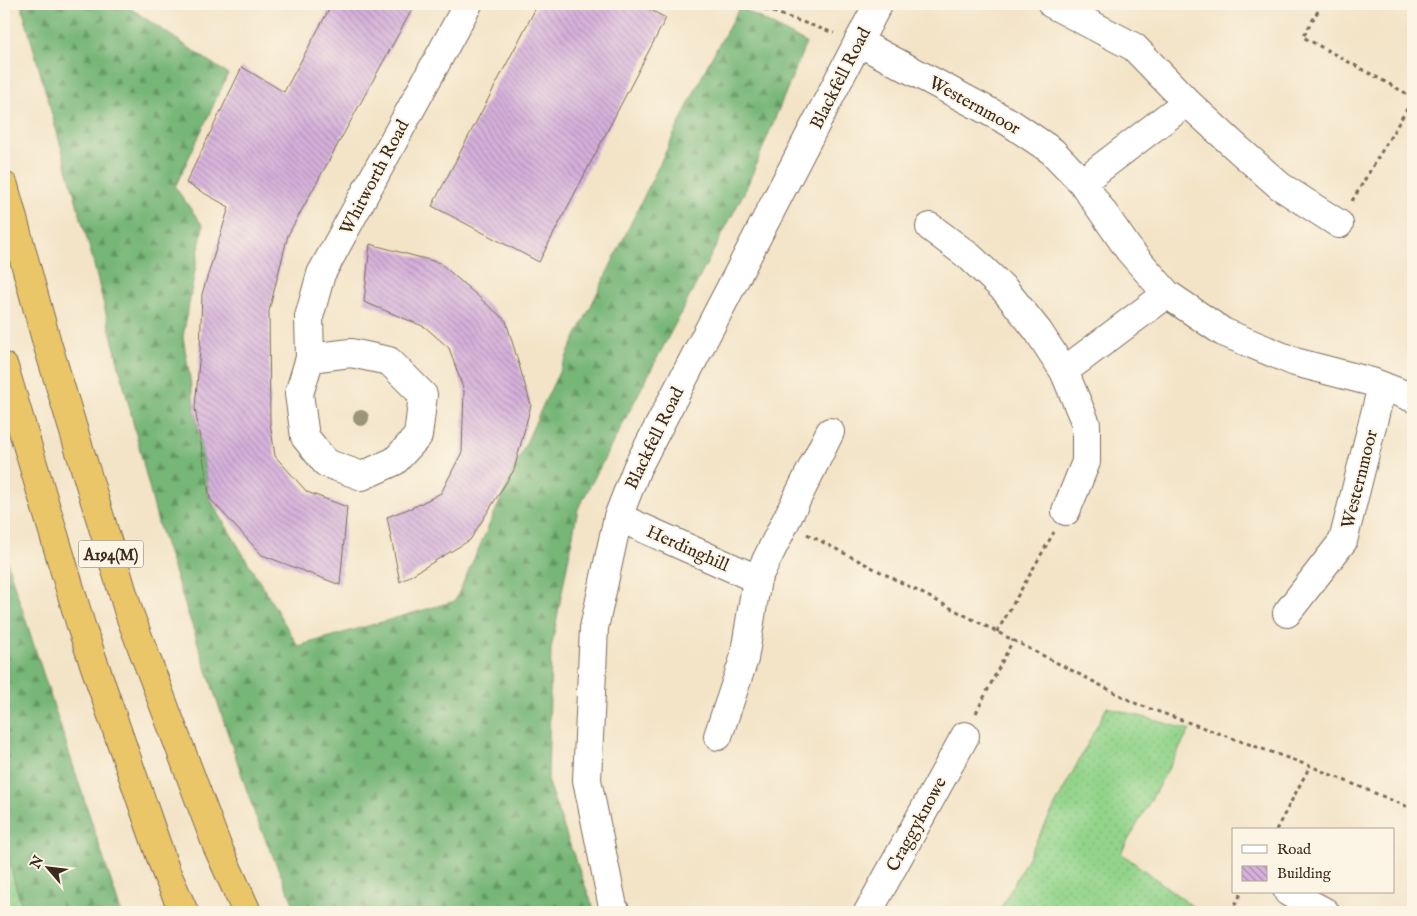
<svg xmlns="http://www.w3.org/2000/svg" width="1417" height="916" font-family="'IM FELL English',serif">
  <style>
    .grass { fill: url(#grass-dots); stroke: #677f54 }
    .forest { fill: url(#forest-firs); stroke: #58704a }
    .building { fill: url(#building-back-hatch) }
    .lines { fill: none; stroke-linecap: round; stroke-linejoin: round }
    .street-casing { stroke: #7b6b5a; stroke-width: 30 }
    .highway-casing { stroke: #7b6b5a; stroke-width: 30 }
    .path { stroke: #7b6b5a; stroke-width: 3; stroke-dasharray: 4 4; stroke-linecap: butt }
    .street { stroke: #fff; stroke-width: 28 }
    .highway { stroke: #eac669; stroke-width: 28 }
    .tree { fill: #9a9579 }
    .labels { text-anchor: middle; stroke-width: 4; stroke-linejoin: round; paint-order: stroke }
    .shield { fill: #fcf5e5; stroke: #75675a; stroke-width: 1 }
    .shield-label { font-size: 16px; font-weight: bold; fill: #3b2a1e }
    .street-label { font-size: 18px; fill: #3b2a1e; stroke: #fcf5e5 }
  </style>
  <defs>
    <pattern id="grass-dots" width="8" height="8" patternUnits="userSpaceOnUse" patternTransform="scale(1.25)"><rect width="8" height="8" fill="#93d48b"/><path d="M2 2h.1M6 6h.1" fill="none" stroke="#80b678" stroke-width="1.8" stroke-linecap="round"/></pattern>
    <pattern id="forest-firs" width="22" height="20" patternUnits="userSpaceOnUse" patternTransform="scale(1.25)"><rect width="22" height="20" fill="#76b677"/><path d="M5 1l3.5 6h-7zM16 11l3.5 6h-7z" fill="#629461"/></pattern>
    <pattern id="building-back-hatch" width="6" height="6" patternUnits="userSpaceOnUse" patternTransform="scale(1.25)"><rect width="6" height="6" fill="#d5b0db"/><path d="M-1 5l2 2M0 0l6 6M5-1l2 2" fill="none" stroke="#ae8fb1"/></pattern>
  </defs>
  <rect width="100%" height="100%" fill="#fcf5e5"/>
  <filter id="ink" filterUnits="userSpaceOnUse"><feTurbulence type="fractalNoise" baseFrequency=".02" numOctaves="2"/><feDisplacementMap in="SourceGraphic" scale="10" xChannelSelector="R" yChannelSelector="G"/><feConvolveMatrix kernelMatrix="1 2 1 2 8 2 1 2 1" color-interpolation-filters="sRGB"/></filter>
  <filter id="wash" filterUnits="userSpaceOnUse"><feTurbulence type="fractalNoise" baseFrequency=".0096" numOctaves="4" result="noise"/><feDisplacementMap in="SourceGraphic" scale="20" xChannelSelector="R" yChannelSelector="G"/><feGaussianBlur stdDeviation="1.12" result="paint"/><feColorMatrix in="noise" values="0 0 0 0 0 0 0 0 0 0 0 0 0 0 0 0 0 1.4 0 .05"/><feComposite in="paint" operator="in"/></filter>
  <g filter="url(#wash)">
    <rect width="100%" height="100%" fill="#f3e4c8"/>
    <!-- grass -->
    <g class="grass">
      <polygon points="1107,707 1190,730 1121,853 1200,912 999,912"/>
      <polygon points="4,838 16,887 24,912 4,912"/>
    </g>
    <!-- forest -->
    <g class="forest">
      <polygon points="21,4 124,4 228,74 175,187 203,226 183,337 210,499 298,646 455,601 544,403 708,64 740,7 806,43 746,189 578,509 551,649 548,783 571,848 595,912 297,912 255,815 158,523 92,257"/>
      <polygon points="4,549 10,572 121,912 24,912 16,887 4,838"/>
    </g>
    <g id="blocks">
      <!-- building -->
      <g class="building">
        <polygon points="332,4 415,4 288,235 269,311 270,422 275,456 307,492 347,507 340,585 262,555 210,499 195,408 200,350 202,294 229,207 186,183 242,67 284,92"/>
        <polygon points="538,4 639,4 666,18 539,262 432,206"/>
        <polygon points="370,244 440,263 506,321 531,405 514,470 470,540 400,582 387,517 416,506 441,493 462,452 464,391 449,348 425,327 364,302"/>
      </g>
    </g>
  </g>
  <g filter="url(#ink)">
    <use href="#blocks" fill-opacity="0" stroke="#7b6b5a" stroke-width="1"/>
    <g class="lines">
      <!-- street casing -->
      <g class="street-casing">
        <g id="street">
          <polyline points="1052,4 1134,47 1187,102 1238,149 1280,186 1339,224"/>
          <polyline points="858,42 1009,122 1052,151 1082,182 1129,250 1167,294 1223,332 1295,362 1372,382 1413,398"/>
          <polyline points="1082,182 1187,102"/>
          <polyline points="930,227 970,257 1005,290 1038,331 1064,371 1086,424 1086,462 1066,511"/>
          <polyline points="310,358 351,353 389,361 423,395 418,436 395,461 362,476 326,463 305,437 299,394 310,358 309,317 321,274 468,4"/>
          <polyline points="1064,371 1167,294"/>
          <polyline points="618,517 757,579"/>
          <polyline points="1287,613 1343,541 1382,386"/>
          <polyline points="718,736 744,659 757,579 830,432"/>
          <polyline points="1288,892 1325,912"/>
          <polyline points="616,912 613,907 587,780 594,628 618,517 637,468 878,4"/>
          <polyline points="868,912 965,736"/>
        </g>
      </g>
      <!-- highway casing -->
      <g class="highway-casing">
        <g id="highway">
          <polyline points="4,186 47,343 129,613 217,846 247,912"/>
          <polyline points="4,367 82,629 166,872 184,912"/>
        </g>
      </g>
      <!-- path -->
      <g class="path">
        <polyline points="750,4 834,33"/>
        <polyline points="1322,4 1303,37 1413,97"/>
        <polyline points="1352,201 1413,99"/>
        <polyline points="807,534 1137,704 1310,766 1413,809"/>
        <polyline points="997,632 1054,532"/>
        <polyline points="976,713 1013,640"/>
        <polyline points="1276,830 1310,766"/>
        <polyline points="1231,912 1242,892"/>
      </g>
      <!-- street -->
      <use href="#street" class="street"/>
      <!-- highway -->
      <use href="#highway" class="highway"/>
    </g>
    <!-- trees -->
    <circle class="tree" cx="361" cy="418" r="8"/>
  </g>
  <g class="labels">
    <!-- shield labels -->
    <rect class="shield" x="78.5" y="540.5" width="65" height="27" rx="4"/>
    <g class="shield-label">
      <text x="111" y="560">A194(M)</text>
    </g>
    <!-- street labels -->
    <g class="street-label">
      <text transform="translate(840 78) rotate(-63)" y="6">Blackfell Road</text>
      <text transform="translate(975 105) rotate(29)" y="6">Westernmoor</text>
      <text transform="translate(374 177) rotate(-62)" y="6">Whitworth Road</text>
      <text transform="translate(654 438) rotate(-64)" y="6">Blackfell Road</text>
      <text transform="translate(1359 479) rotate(-76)" y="6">Westernmoor</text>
      <text transform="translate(688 548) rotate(24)" y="6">Herdinghill</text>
      <text transform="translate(916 824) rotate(-61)" y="6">Craggyknowe</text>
    </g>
  </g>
  <!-- margin -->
  <rect width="1417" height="916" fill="none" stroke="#fcf5e5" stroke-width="20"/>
  <!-- legend -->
  <rect x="1232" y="828" width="162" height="65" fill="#fcf5e5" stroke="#afa495"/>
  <rect x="1242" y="845" width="25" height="8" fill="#ffffff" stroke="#afa495"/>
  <text x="1277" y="854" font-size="15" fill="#3b2a1e">Road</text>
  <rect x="1242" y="866" width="25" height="15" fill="url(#building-back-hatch)" stroke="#afa495"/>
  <text x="1277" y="878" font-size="15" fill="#3b2a1e">Building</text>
  <!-- north arrow -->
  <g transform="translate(48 868) rotate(298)" stroke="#fcf5e5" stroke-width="4" paint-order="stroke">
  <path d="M0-4L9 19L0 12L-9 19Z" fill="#3b2a1e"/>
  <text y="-8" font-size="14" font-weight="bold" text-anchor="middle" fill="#3b2a1e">N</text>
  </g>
</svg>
